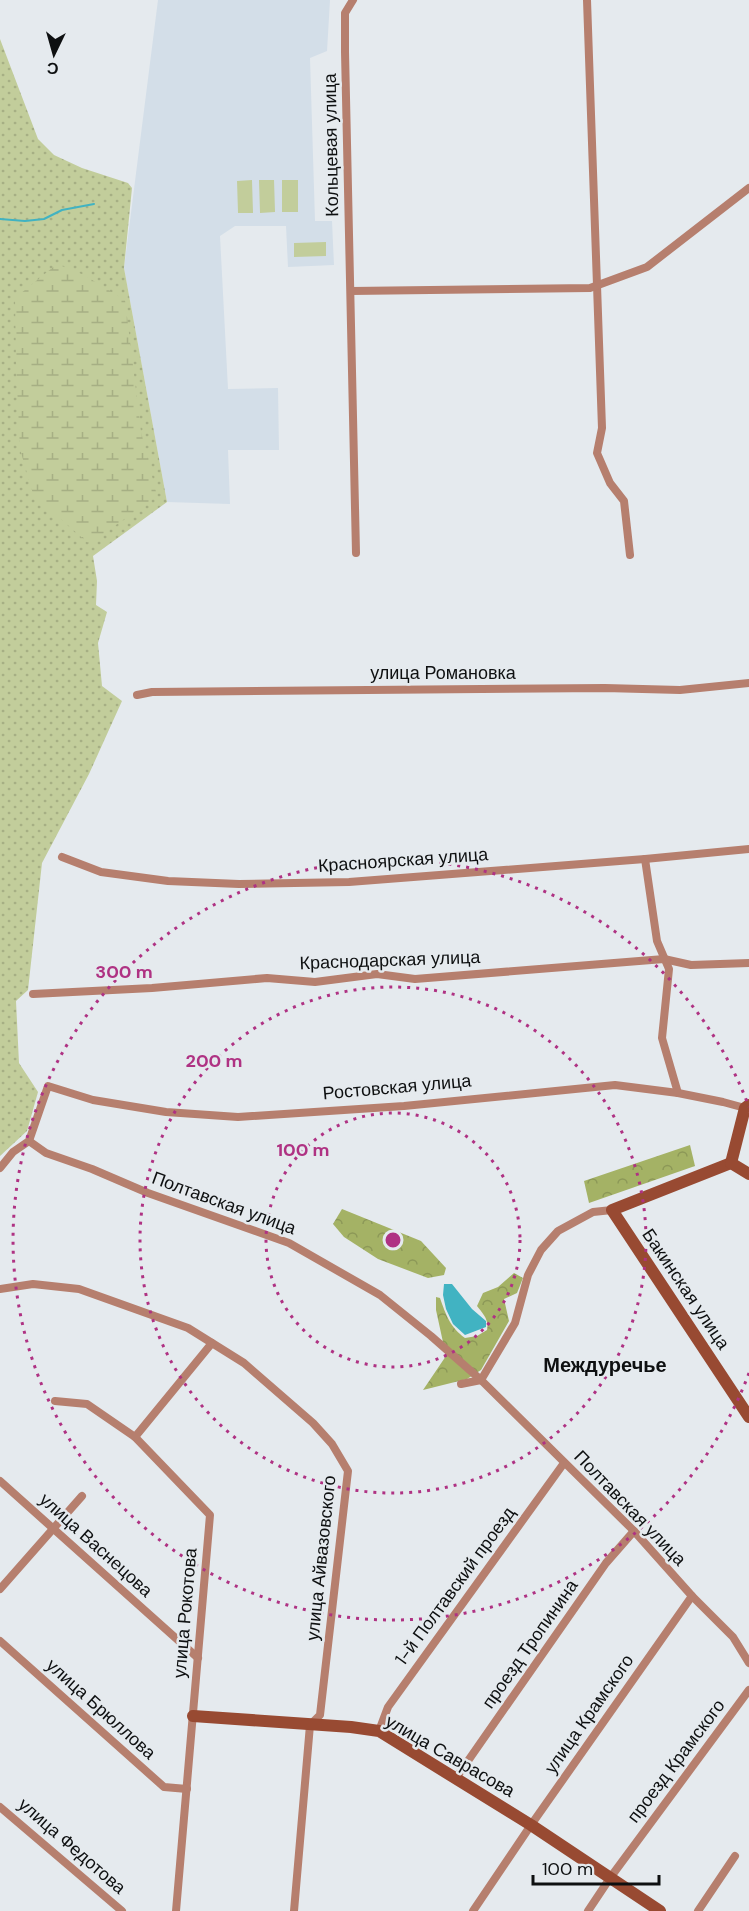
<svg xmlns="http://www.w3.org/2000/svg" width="749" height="1911" font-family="'DM Sans',sans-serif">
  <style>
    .built { fill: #d3dee8 }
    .grass { fill: url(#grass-dots) }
    .forest { fill: url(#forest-crowns) }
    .wetland { fill: url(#wetland-marsh) }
    .pitch { fill: #c2cd9b }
    .water { fill: #41b3c2 }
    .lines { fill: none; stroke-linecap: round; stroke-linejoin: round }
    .stream { stroke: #41b3c2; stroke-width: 2 }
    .street { stroke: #b67f6e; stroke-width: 8 }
    .secondary { stroke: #984a32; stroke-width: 12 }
    .ring { fill: none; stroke: #af3283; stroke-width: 3; stroke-dasharray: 3 6 }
    .labels { text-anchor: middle; stroke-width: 5; stroke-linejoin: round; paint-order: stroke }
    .street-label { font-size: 18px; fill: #0e1011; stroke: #e5eaee }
    .neighbourhood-label { font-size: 20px; font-weight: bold; fill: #0e1011; stroke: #e5eaee }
    .centre { fill: #af3283; stroke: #e5eaee; stroke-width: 3 }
    .ring-label { font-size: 18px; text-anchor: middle; font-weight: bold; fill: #af3283; stroke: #e5eaee; stroke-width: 5; stroke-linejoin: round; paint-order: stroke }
  </style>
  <defs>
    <pattern id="grass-dots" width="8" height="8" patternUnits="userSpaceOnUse" patternTransform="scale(1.5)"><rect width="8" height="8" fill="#c2cd9b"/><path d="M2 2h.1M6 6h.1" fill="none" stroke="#a6af84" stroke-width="1.8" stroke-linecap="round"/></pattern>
    <pattern id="forest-crowns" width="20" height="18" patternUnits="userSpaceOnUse" patternTransform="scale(1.5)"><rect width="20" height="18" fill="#a4b265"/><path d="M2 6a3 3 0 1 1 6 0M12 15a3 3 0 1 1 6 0" fill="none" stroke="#8c9857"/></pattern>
    <pattern id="wetland-marsh" width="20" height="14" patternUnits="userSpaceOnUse" patternTransform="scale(1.5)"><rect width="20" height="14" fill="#c2cd9b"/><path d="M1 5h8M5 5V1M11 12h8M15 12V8" fill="none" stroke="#a6af84"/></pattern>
  </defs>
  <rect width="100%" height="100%" fill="#e5eaee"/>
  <!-- built -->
  <polygon class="built" points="158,0 330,0 327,51 310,58 315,221 332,221 334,265 288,267 286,226 235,226 220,236 228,389 278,388 279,450 228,450 230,504 167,502 124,268"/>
  <!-- grass -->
  <polygon class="grass" points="0,39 38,139 54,155 82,168 128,183 132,188 124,268 167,502 93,556 97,581 96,605 107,612 98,643 102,686 122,701 89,774 42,863 28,990 16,1001 19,1063 38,1092 27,1131 0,1156"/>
  <!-- forest -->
  <g class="forest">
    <polygon points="690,1145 695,1166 589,1203 584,1181"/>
    <polygon points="342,1209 421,1241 446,1268 444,1275 428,1278 378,1259 344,1237 333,1224"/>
    <path d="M514,1273L523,1278L517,1293L504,1299L509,1321L481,1370L467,1379L423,1390L446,1356L436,1310V1297L440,1298C446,1315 450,1327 465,1338L477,1336L487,1330C489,1319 483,1314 477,1306L483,1293L498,1287Z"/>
  </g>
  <!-- wetland -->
  <polygon class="wetland" points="57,264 84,275 125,300 141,432 157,496 89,544 33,494 20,449 16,362 15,298"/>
  <!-- pitch -->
  <g class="pitch">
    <polygon points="252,180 253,213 238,213 237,181"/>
    <polygon points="259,180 274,180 275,212 260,213"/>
    <rect x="282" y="180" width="16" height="32"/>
    <polygon points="326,242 326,256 294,257 294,243"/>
  </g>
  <!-- water -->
  <polygon class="water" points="444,1284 452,1284 472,1309 486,1321 486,1327 465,1335 453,1324 446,1309 443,1295"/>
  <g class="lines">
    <!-- stream -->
    <polyline class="stream" points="0,219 25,221 44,219 62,210 94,204"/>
    <!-- street -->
    <g class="street">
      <polyline points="353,0 345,13 345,52 356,553"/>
      <polyline points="587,0 602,428 597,453 610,483 624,501 630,555"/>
      <polyline points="351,291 590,288 647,267 749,188"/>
      <polyline points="137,695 152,692 605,688 680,690 749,683"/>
      <polyline points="62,857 101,872 168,881 239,884 349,882 645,859 749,849"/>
      <polyline points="645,859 657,941 669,969 662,1038 678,1093"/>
      <polyline points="33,994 152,988 267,978 315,982 377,974 415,979 664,959 691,965 749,963"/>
      <polyline points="29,1141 46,1153 92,1169 148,1193 289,1243 380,1295 431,1336 481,1380 634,1531 692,1596 733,1637 749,1663"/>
      <polyline points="0,1168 13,1152 29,1141 48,1086 93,1100 166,1112 238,1117 404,1106 615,1085 678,1093 723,1102 745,1108"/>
      <polyline points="0,1289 33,1284 79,1289 188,1328 244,1363 313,1423 332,1444 348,1471 320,1715 310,1725 294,1911"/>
      <polyline points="481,1380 515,1323 528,1275 541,1250 558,1231 593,1212 612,1210"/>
      <polyline points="461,1384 481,1380"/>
      <polyline points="55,1401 87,1404 135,1437 210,1515 176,1911"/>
      <polyline points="135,1437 212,1343"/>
      <polyline points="0,1481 198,1658"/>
      <polyline points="0,1589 82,1496"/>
      <polyline points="0,1641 164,1787 187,1789"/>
      <polyline points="379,1731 388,1707 564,1463"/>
      <polyline points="456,1778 606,1563 634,1531"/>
      <polyline points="0,1807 122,1911"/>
      <polyline points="473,1911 531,1825 692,1596"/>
      <polyline points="588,1911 610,1878 749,1690"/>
      <polyline points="698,1911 735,1856"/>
    </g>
    <!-- secondary -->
    <g class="secondary">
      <polyline points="731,1163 612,1210 749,1417"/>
      <polyline points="731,1163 745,1108 749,1105"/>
      <polyline points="731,1163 749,1174"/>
      <polyline points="193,1716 351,1727 379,1731 531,1825 660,1911"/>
    </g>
  </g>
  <!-- distance rings -->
  <g class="ring">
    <circle cx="393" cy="1240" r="127"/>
    <circle cx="393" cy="1240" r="253"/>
    <path d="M749 1373A380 380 0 1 1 749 1107"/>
  </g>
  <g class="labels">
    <!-- street labels -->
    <g class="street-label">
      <text transform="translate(331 145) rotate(-91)" y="6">Кольцевая улица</text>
      <text x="443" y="679">улица Романовка</text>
      <text transform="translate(403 860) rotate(-4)" y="6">Красноярская улица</text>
      <text transform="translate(390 960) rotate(-2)" y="6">Краснодарская улица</text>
      <text transform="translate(397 1087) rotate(-5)" y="6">Ростовская улица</text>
      <text transform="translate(224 1203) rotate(20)" y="6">Полтавская улица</text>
      <text transform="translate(686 1289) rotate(56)" y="6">Бакинская улица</text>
      <text transform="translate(630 1508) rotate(46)" y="6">Полтавская улица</text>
      <text transform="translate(96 1545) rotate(42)" y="6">улица Васнецова</text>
      <text transform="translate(321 1558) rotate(-84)" y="6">улица Айвазовского</text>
      <text transform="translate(455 1586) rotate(-54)" y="6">1-й Полтавский проезд</text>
      <text transform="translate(185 1613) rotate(-85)" y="6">улица Рокотова</text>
      <text transform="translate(530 1644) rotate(-55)" y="6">проезд Тропинина</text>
      <text transform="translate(101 1709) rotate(42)" y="6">улица Брюллова</text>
      <text transform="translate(589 1714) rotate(-55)" y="6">улица Крамского</text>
      <text transform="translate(450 1756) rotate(30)" y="6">улица Саврасова</text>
      <text transform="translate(676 1761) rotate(-53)" y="6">проезд Крамского</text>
      <text transform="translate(72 1846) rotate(41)" y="6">улица Федотова</text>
    </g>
    <!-- neighbourhood labels -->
    <g class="neighbourhood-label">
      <text x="605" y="1372">Междуречье</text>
    </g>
  </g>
  <circle cx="393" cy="1240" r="9" class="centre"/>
  <g class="ring-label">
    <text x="124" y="978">300 m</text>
    <text x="214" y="1067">200 m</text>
    <text x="303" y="1156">100 m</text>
  </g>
  <!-- north arrow -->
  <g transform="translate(54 54) rotate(185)" stroke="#e5eaee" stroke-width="4.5" paint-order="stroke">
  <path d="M0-4.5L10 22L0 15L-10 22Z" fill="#0e1011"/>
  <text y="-9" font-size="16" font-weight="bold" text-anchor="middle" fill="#0e1011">С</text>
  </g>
  <!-- scale -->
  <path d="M533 1875v9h126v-9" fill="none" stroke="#0e1011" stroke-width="3"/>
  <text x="542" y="1875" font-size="18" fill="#0e1011" stroke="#e5eaee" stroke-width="4.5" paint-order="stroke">100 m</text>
</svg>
